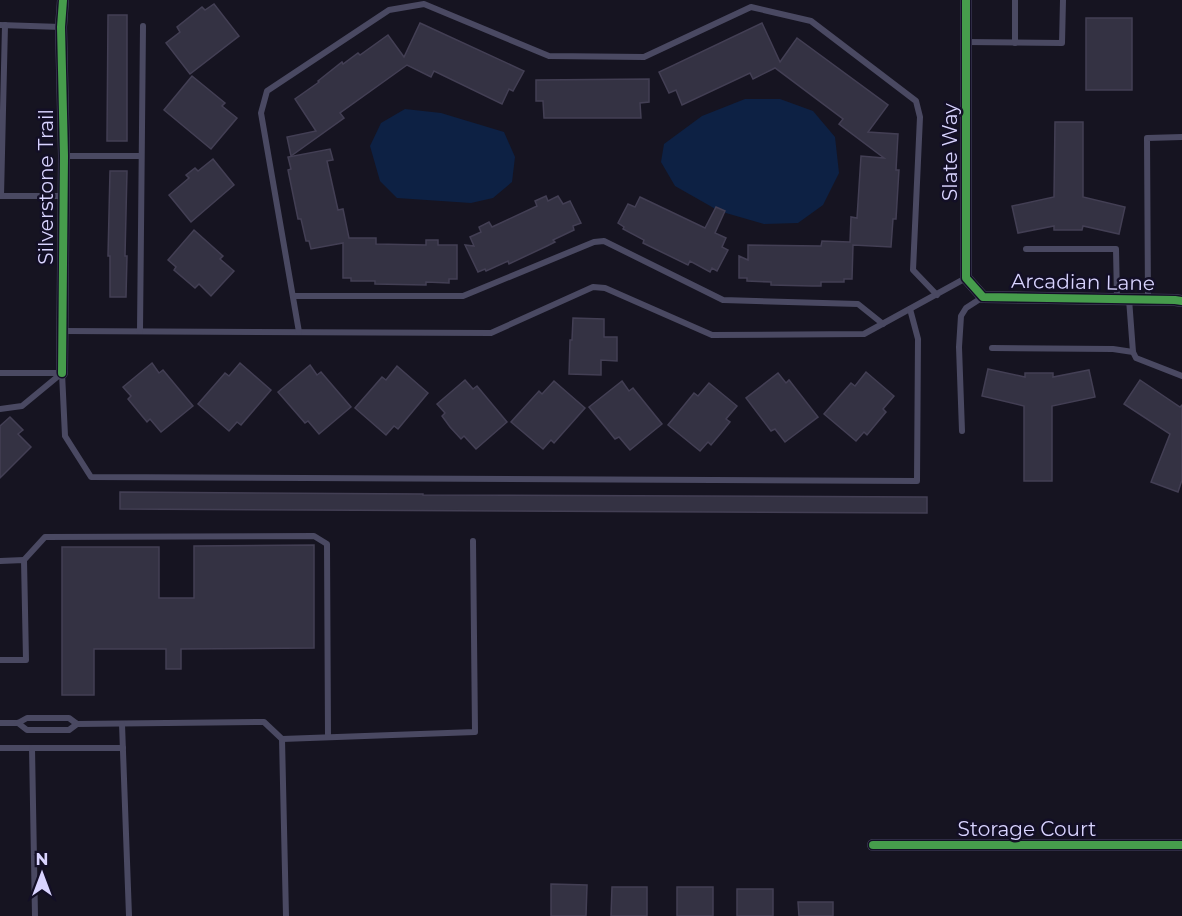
<svg xmlns="http://www.w3.org/2000/svg" width="1182" height="916" font-family="Montserrat,sans-serif">
  <style>
    .water { fill: #0d2144 }
    .building { fill: #343243; stroke: #433f54; stroke-width: 1.5 }
    .lines { fill: none; stroke-linecap: round; stroke-linejoin: round }
    .lane { stroke: #4a4962; stroke-width: 6 }
    .street { stroke: #4a4962; stroke-width: 12 }
    .cycleway-casing { stroke: #130f26; stroke-width: 11 }
    .cycleway { stroke: #469c4c; stroke-width: 8 }
    .labels { text-anchor: middle; stroke-width: 5; stroke-linejoin: round; paint-order: stroke }
    .street-label { font-size: 20px; fill: #d9d4ff; stroke: #130f26 }
  </style>
  <rect width="100%" height="100%" fill="#161421"/>
  <!-- water -->
  <g class="water">
    <polygon points="745,99 780,99 813,111 835,137 839,173 823,205 798,223 764,224 719,211 675,186 661,162 664,144 702,116"/>
    <polygon points="405,109 441,113 504,132 515,157 512,182 493,198 471,203 397,198 380,181 370,146 381,123"/>
  </g>
  <!-- building -->
  <g class="building">
    <polygon points="214,4 239,36 190,74 166,43 180,32 177,27 202,7 205,10"/>
    <polygon points="108,15 127,15 127,141 107,141"/>
    <rect x="1086" y="18" width="46" height="72"/>
    <polygon points="420,23 524,71 513,91 509,89 502,104 434,71 431,77 407,65 340,113 344,118 291,156 287,137 316,131 295,99 319,82 318,81 342,62 343,64 358,53 360,55 388,35 404,57"/>
    <polygon points="762,23 780,62 797,38 888,105 868,132 898,134 896,170 899,170 898,186 896,219 893,219 891,247 853,245 852,279 844,279 844,282 821,282 821,286 812,286 771,285 771,282 747,281 747,278 739,278 739,256 748,260 748,245 821,246 822,241 850,242 851,217 857,218 861,156 884,158 839,124 843,119 775,68 753,79 750,73 682,105 676,90 669,93 659,72"/>
    <polygon points="192,76 225,103 222,106 237,118 211,149 164,110"/>
    <polygon points="649,79 649,102 640,103 641,118 544,118 543,101 536,101 536,80"/>
    <polygon points="1055,122 1083,122 1083,197 1125,207 1119,234 1083,226 1082,230 1054,230 1054,226 1018,233 1012,206 1054,197"/>
    <polygon points="330,149 333,160 327,161 338,210 343,209 349,238 376,238 376,244 426,245 426,240 438,240 438,245 457,245 457,279 449,279 449,283 426,282 426,285 375,284 375,281 351,281 351,278 343,278 343,243 311,249 309,241 306,241 301,219 298,219 288,170 291,169 288,157"/>
    <polygon points="213,159 234,185 191,222 169,195 189,178 186,175 195,168 198,171"/>
    <polygon points="110,171 127,171 125,256 127,256 126,297 110,297 110,256 108,256"/>
    <polygon points="546,196 548,201 558,196 563,204 570,201 581,223 573,226 574,230 553,240 555,242 547,246 509,264 508,261 486,271 485,269 478,272 465,245 474,246 470,237 481,232 479,227 489,222 492,227 537,206 535,201"/>
    <polygon points="640,197 705,228 716,207 725,211 715,233 726,238 722,247 728,250 717,271 712,268 710,272 690,261 688,265 643,243 644,240 623,229 624,227 618,223 628,204 635,207"/>
    <polygon points="194,230 223,256 220,259 234,271 211,296 199,284 195,288 174,270 176,267 168,260"/>
    <polygon points="573,318 604,319 604,337 617,337 617,361 601,360 601,375 569,374 570,340 572,340"/>
    <polygon points="152,363 159,373 163,370 193,406 161,432 150,419 147,422 142,416 128,399 131,396 123,387"/>
    <polygon points="240,363 271,390 241,425 237,422 229,431 198,404 225,373 229,376"/>
    <polygon points="310,365 317,375 321,372 351,407 319,434 308,421 305,423 278,392"/>
    <polygon points="397,366 428,393 398,429 394,426 386,435 355,408 382,377 386,380"/>
    <polygon points="988,369 1025,377 1025,373 1053,373 1053,377 1089,370 1095,397 1052,406 1052,481 1024,481 1024,406 982,396"/>
    <polygon points="866,372 894,396 883,409 886,412 867,435 864,432 856,441 824,414 851,383 855,386"/>
    <polygon points="778,373 786,383 789,380 818,417 785,442 775,429 771,431 746,398"/>
    <polygon points="465,380 473,389 477,386 507,422 476,449 464,436 461,439 450,427 442,416 445,413 437,404"/>
    <polygon points="1140,380 1180,407 1182,405 1182,480 1178,492 1151,482 1170,434 1124,404"/>
    <polygon points="554,381 585,408 554,443 551,440 543,449 511,422 539,391 542,394"/>
    <polygon points="622,381 629,391 633,388 662,424 630,450 619,437 615,439 589,407"/>
    <polygon points="709,383 737,406 726,419 730,422 721,433 711,445 708,442 700,451 668,425 694,393 698,396"/>
    <polygon points="10,417 23,430 18,434 31,447 0,478 0,426"/>
    <polygon points="120,492 423,494 423,495 927,497 927,513 120,509"/>
    <polygon points="314,545 314,648 181,649 181,669 166,669 166,649 94,649 94,695 62,695 62,547 159,547 159,598 194,598 194,546"/>
    <polygon points="551,884 587,885 586,916 551,916"/>
    <polygon points="612,887 647,887 647,916 611,916"/>
    <rect x="677" y="887" width="36" height="29"/>
    <rect x="737" y="889" width="36" height="27"/>
    <polygon points="798,902 833,902 833,916 799,916"/>
  </g>
  <g class="lines">
    <!-- lane -->
    <g class="lane">
      <polyline points="0,25 61,27"/>
      <polyline points="966,42 1062,43 1063,0"/>
      <polyline points="1015,43 1015,0"/>
      <polyline points="64,156 141,156"/>
      <polyline points="0,196 63,196"/>
      <polyline points="1,196 5,25"/>
      <polyline points="1026,249 1116,249 1117,298"/>
      <polyline points="293,296 463,296 594,242 604,241 723,300 858,304 883,324"/>
      <polyline points="1129,299 1133,352 1136,358 1182,376"/>
      <polyline points="1148,300 1147,138 1182,137"/>
      <polyline points="63,331 491,333 593,287 605,288 712,335 864,334 966,278"/>
      <polyline points="140,331 143,26"/>
      <polyline points="299,332 261,113 267,91 389,10 424,4 549,56 644,57 751,7 811,21 916,101 920,117 913,270 937,295"/>
      <polyline points="992,348 1113,349 1133,352"/>
      <polyline points="0,373 61,373"/>
      <polyline points="62,373 65,436 91,477 917,481 918,339 910,309"/>
      <polyline points="0,409 22,406 62,373"/>
      <polyline points="962,431 959,347 961,316 966,308 983,297"/>
      <polyline points="24,560 45,537 314,536 327,544 328,737"/>
      <polyline points="0,561 24,560 26,660 0,660"/>
      <polyline points="0,723 18,723 27,718 69,718 77,724 264,722 282,739 286,916"/>
      <polyline points="18,723 27,730 69,730 77,724"/>
      <polyline points="122,724 129,916"/>
      <polyline points="282,739 475,732 473,541"/>
      <polyline points="0,748 32,748 35,916"/>
      <polyline points="32,748 123,748"/>
    </g>
    <!-- street -->
    <g class="street">
      <polyline points="966,0 966,278 983,297 1175,300 1182,301"/>
      <polyline points="62,373 64,156 61,27 63,0"/>
      <polyline points="873,845 1182,845"/>
    </g>
    <!-- cycleway casing -->
    <g class="cycleway-casing">
      <g id="cycleway">
        <polyline points="966,0 966,278 983,297 1175,300 1182,301"/>
        <polyline points="62,373 64,156 61,27 63,0"/>
        <polyline points="873,845 1182,845"/>
      </g>
    </g>
    <!-- cycleway -->
    <use href="#cycleway" class="cycleway"/>
  </g>
  <g class="labels">
    <!-- street labels -->
    <g class="street-label">
      <text transform="translate(950 152) rotate(-90)" y="7">Slate Way</text>
      <text transform="translate(46 187) rotate(-90)" y="7">Silverstone Trail</text>
      <text transform="translate(1083 282) rotate(1)" y="7">Arcadian Lane</text>
      <text x="1027" y="836">Storage Court</text>
    </g>
  </g>
  <!-- north arrow -->
  <g transform="translate(42 874)" stroke="#130f26" stroke-width="4.5" paint-order="stroke">
  <path d="M0-4.5L10 22L0 15L-10 22Z" fill="#d9d4ff"/>
  <text y="-9" font-size="16" font-weight="bold" text-anchor="middle" fill="#d9d4ff">N</text>
  </g>
</svg>
